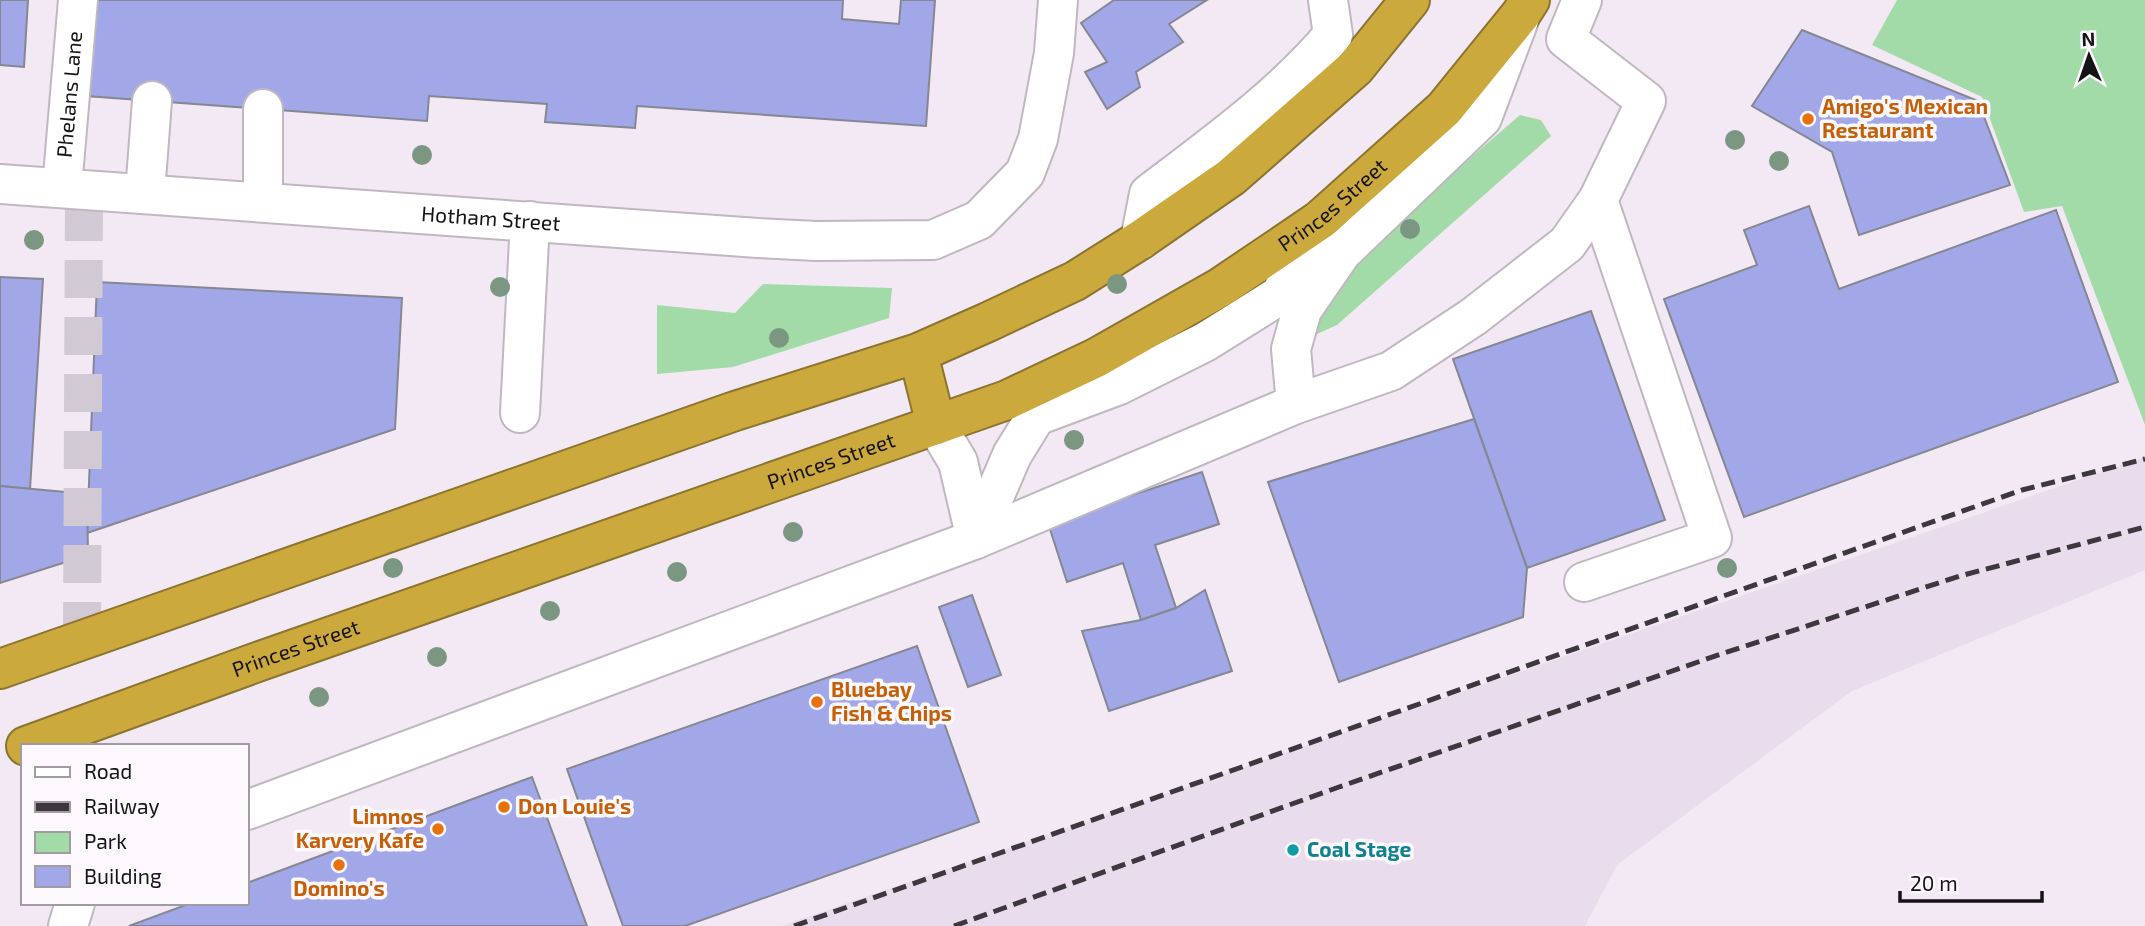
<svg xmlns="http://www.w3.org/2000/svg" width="2145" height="926" font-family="'Exo 2',sans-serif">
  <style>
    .built { fill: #e9dcec }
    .green { fill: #a3dba8 }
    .building { fill: #a2a7e8; stroke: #858792; stroke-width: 2 }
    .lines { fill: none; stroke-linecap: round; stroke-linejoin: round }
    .minor-tunnel { stroke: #d1c9d3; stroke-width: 38; stroke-dasharray: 38 19; stroke-linecap: butt }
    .minor-casing { stroke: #c0b7c1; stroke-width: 42 }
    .highway-casing { stroke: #8c7430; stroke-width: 42 }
    .minor { stroke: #fff; stroke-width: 38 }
    .highway { stroke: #cca93d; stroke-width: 38 }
    .rail { stroke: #3c383d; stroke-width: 5; stroke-dasharray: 14 7; stroke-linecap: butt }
    .tree { fill: #7b9782 }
    .food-dot { fill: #e8710a; stroke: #fdf8fe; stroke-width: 2.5 }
    .culture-dot { fill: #0f9aa8; stroke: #fdf8fe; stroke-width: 2.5 }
    .labels { text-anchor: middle; stroke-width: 7; stroke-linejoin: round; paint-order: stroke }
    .street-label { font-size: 21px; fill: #161317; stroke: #fdf8fe }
    .food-label { font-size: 21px; font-weight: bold; fill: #c56008; stroke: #fdf8fe; text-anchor: start }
    .culture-label { font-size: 21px; font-weight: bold; fill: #0d838f; stroke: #fdf8fe; text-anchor: start }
  </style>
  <rect width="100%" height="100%" fill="#f2e9f4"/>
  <!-- built -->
  <polygon class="built" points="2145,457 2145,570 1852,691 1617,865 1585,926 781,926"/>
  <!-- green -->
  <g class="green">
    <polygon points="1897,0 2145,0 2145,425 2062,206 2024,212 1982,97 1872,45"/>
    <polygon points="1520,115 1541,120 1551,136 1337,325 1297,343 1329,280"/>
    <polygon points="763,284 892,288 889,318 733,367 657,374 657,305 735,313"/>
  </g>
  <!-- building -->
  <g class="building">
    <polygon points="0,0 28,0 24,67 0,65"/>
    <polygon points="94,0 843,0 842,19 899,24 901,0 935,0 926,126 637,106 635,128 545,122 547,104 429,96 427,121 86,96"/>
    <polygon points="1114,0 1207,0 1169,24 1183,42 1136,72 1140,87 1107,109 1085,72 1107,62 1081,23"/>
    <polygon points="1802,30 1978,101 2010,185 1859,235 1832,152 1752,106"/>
    <polygon points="1809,206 1839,289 2056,210 2118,382 1744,517 1664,299 1757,265 1744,230"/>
    <polygon points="0,277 43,279 30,489 0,486"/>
    <polygon points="97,282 402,298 395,429 87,533"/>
    <polygon points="1591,311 1665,520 1527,568 1453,359"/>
    <polygon points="1474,419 1527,568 1523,617 1339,682 1268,482"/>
    <polygon points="1202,472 1219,524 1155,545 1176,608 1141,620 1123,563 1067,582 1048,523"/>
    <polygon points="0,486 87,494 88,555 0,583"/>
    <polygon points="1205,590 1232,671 1109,711 1082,631 1141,620 1176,608"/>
    <polygon points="972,595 1001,675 968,687 939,607"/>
    <polygon points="917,646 979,822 685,926 623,926 567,769"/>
    <polygon points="532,777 587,926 129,926 191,903 247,903 247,883"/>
  </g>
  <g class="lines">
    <!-- minor-tunnel -->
    <polyline class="minor-tunnel" points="82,640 84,188"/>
    <!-- minor casing -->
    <g class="minor-casing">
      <g id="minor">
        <path id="s1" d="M0,184L758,238L816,241L933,240L979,220L1025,173L1038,139L1054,53L1058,0"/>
        <path id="s2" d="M62,188L78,0"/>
        <polyline points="145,193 152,101"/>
        <polyline points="263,202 263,109"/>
        <path d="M1140,240L1149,194C1212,146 1282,96 1333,35L1328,0"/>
        <polyline points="1296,404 1291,349 1302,310 1342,252 1482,118 1519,20"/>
        <polyline points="520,413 530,221"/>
        <polyline points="976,539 1296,404 1391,371 1473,317 1567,244 1598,200 1646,101 1566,39 1582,0"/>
        <polyline points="976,539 1012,455 1036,416 1119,385 1205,342 1280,295 1320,220"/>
        <polyline points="1584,582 1712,538 1598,200"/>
        <polyline points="247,810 976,539 958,462 936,425"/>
        <polyline points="68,926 75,903"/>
      </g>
    </g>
    <!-- highway casing -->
    <g class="highway-casing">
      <g id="highway">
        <polyline points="918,353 936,425"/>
        <polyline points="0,669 735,411 918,353 988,322 1075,281 1140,240 1231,177 1355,68 1410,0"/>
        <path id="s3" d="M26,746L263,660L1007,400L1096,358L1221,287L1320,220L1444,109L1521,14L1530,0"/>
      </g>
    </g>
    <!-- minor -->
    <use href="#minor" class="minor"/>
    <!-- highway -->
    <use href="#highway" class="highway"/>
    <!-- rail -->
    <g class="rail">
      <polyline points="794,926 2022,490 2145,459"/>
      <polyline points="954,926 1339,787 1721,654 1960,576 2145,527"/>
    </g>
  </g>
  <!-- trees -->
  <g class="tree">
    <circle cx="1735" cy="140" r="10"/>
    <circle cx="422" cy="155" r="10"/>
    <circle cx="1779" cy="161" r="10"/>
    <circle cx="1410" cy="229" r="10"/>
    <circle cx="34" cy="240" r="10"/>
    <circle cx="1117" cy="284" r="10"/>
    <circle cx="500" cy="287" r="10"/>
    <circle cx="779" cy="338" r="10"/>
    <circle cx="1074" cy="440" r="10"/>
    <circle cx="793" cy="532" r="10"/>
    <circle cx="393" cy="568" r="10"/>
    <circle cx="1727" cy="568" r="10"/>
    <circle cx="677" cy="572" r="10"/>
    <circle cx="550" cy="611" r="10"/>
    <circle cx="437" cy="657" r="10"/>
    <circle cx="319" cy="697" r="10"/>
  </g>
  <!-- markers -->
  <g class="food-dot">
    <circle cx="1808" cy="119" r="7"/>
    <circle cx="817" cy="702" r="7"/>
    <circle cx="504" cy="807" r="7"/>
    <circle cx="438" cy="829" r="7"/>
    <circle cx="339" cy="865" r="7"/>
  </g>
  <circle class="culture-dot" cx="1293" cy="850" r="7"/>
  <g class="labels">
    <!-- street labels -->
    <g class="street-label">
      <text dy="7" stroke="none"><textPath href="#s2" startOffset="94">Phelans Lane</textPath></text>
      <text dy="7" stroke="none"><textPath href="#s3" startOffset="1421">Princes Street</textPath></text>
      <text dy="7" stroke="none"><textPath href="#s1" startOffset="492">Hotham Street</textPath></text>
      <text dy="7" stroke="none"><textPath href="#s3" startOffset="854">Princes Street</textPath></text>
      <text dy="7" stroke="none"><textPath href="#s3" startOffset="287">Princes Street</textPath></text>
    </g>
    <!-- food labels -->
    <g class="food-label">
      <text x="1822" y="114">Amigo's Mexican<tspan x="1822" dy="24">Restaurant</tspan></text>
      <text x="831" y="697">Bluebay<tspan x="831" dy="24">Fish &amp; Chips</tspan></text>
      <text x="518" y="814">Don Louie's</text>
      <text x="424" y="824" text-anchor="end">Limnos<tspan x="424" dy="24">Karvery Kafe</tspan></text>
      <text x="339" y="896" text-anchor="middle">Domino's</text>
    </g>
    <!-- culture labels -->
    <g class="culture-label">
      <text x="1307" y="857">Coal Stage</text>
    </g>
  </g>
  <!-- legend -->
  <rect x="21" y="744" width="228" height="161" fill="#fdf8fe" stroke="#a19ca2" stroke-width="2"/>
  <rect x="35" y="767" width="35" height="10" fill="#ffffff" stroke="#a19ca2" stroke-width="2"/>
  <text x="84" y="779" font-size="21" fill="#161317">Road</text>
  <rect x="35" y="802" width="35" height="10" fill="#3c383d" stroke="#a19ca2" stroke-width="2"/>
  <text x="84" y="814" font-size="21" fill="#161317">Railway</text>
  <rect x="35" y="832" width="35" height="21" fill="#a3dba8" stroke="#a19ca2" stroke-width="2"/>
  <text x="84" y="849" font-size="21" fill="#161317">Park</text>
  <rect x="35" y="866" width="35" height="21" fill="#a2a7e8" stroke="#a19ca2" stroke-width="2"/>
  <text x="84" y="884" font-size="21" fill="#161317">Building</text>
  <!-- north arrow -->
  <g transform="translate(2089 56) rotate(358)" stroke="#fdf8fe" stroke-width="5" paint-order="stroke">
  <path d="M0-5L12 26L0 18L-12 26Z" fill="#161317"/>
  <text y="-10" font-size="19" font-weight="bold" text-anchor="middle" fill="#161317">N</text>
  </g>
  <!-- scale -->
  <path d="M1900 891v10h142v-10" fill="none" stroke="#161317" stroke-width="3.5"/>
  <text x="1910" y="891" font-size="21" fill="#161317" stroke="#fdf8fe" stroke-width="5" paint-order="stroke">20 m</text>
</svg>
